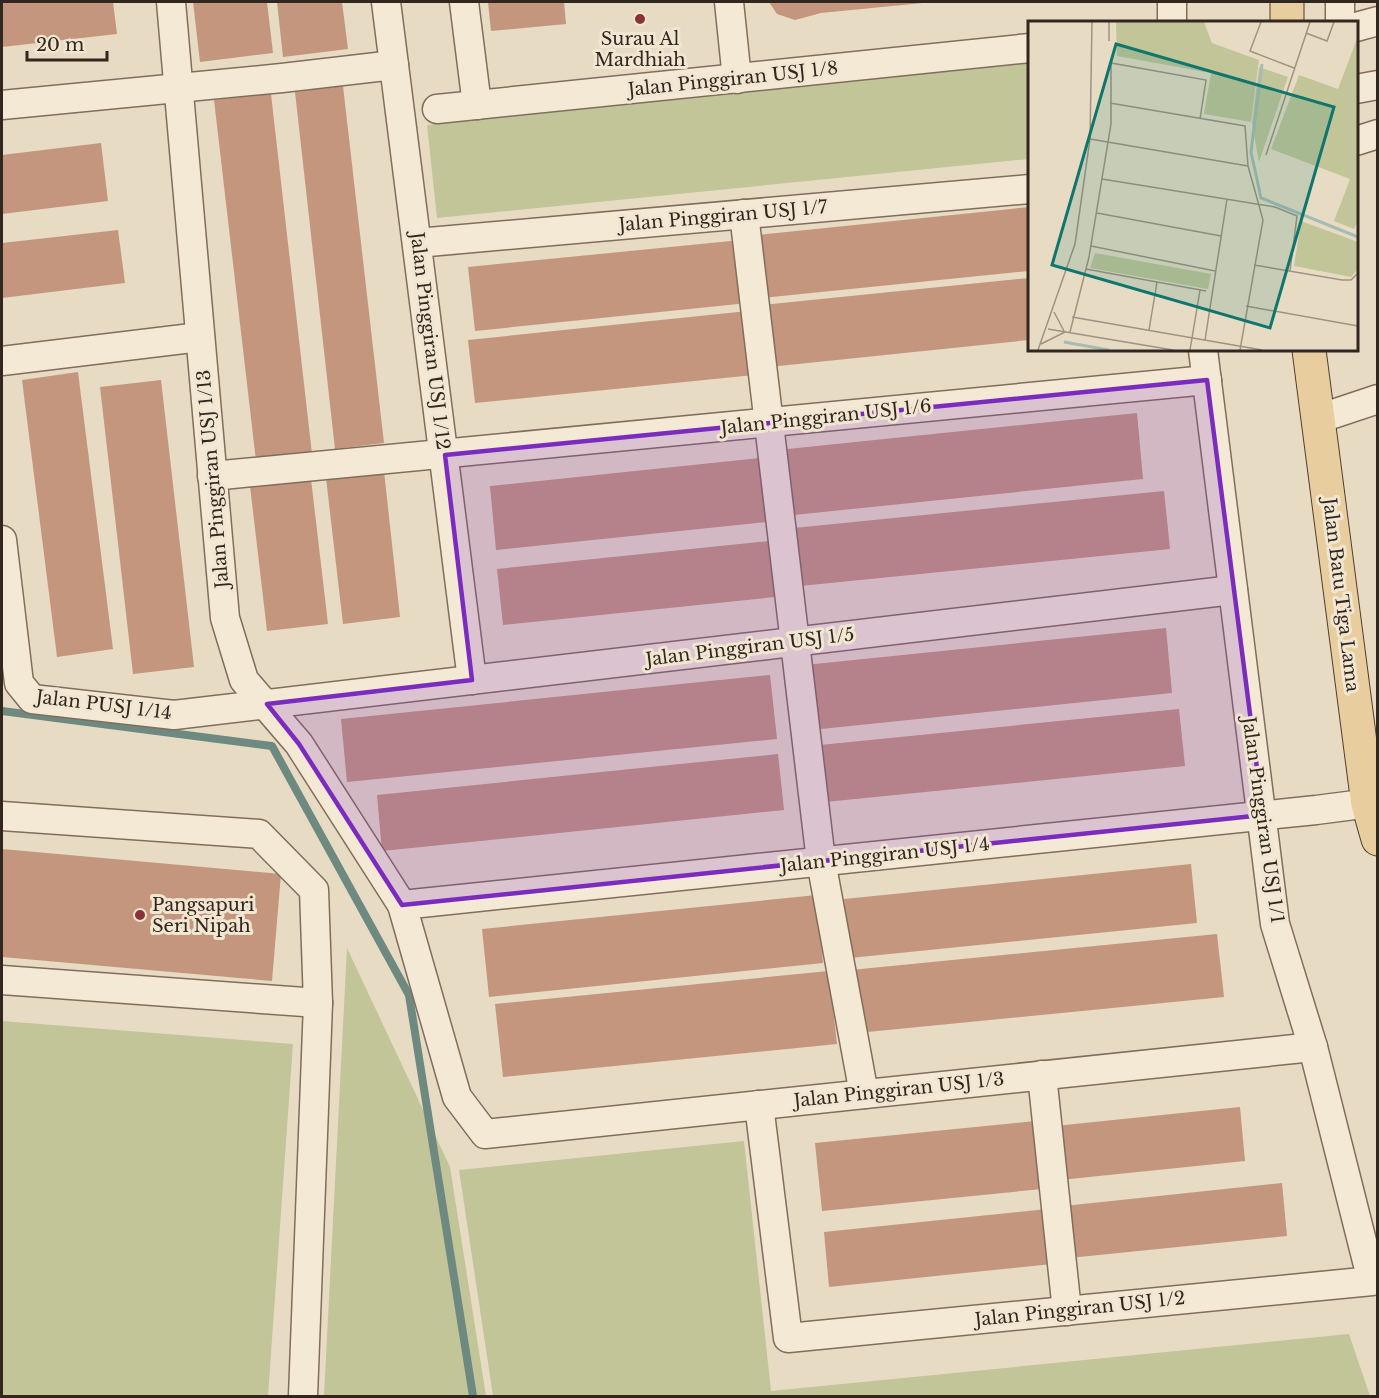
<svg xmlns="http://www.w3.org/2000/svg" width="1379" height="1398" font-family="'Libre Baskerville',serif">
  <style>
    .green { fill: #c2c598 }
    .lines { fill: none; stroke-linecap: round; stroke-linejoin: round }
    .stream { stroke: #6d8980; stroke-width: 8 }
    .building { fill: #c3967d }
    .minor-casing { stroke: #816d5c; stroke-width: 31 }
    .major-casing { stroke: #4f3c30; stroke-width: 35 }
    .minor { stroke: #f4e9d5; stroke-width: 28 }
    .major { stroke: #e8cd9e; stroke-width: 33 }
    .marked { fill: #7b2cbf; fill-opacity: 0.2; stroke: #7b2cbf; stroke-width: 4.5; stroke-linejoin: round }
    .poi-dot { fill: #893238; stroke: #f1e6d1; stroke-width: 2 }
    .labels { text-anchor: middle; stroke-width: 6; stroke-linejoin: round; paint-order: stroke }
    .poi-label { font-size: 18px; fill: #32271e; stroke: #f1e6d1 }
    .street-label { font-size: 18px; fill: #32271e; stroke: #f1e6d1 }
    .inset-river { fill: none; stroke: #a4bcb4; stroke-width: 3 }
    .inset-road { fill: none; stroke: #9f9381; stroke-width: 1.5 }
    .view { fill: #0f766e; fill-opacity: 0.15; stroke: #0f766e; stroke-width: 3 }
    .inset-edge { fill: none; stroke: #32271e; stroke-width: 3 }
  </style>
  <rect width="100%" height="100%" fill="#e8dbc3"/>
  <!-- green -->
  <g class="green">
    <polygon points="1029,60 1029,159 437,218 427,125"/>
    <polygon points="347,948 450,1167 486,1396 324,1396"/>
    <polygon points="2,1021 293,1044 268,1396 2,1396"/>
    <polygon points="744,1141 771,1391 1349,1334 1370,1396 493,1396 459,1170"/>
  </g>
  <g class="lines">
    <!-- stream -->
    <polyline class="stream" points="2,711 272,746 409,995 473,1396"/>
  </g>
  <!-- building -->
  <g class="building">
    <polygon points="2,2 113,2 117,34 2,47"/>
    <polygon points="193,2 267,2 273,53 200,62"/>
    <polygon points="277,2 342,2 348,49 283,57"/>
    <polygon points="488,2 564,2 566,24 491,31"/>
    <polygon points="769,2 923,2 923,3 821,13 795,20 777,14"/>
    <polygon points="343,86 384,443 335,449 295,92"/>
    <polygon points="271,94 312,454 256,461 214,100"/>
    <polygon points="101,143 108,201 2,214 2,155"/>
    <polygon points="1029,207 1029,271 762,298 756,235"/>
    <polygon points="118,230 125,283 2,298 2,243"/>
    <polygon points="741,240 748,303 475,331 468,267"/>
    <polygon points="1029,278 1029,340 769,367 762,305"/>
    <polygon points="748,311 754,375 475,403 468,340"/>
    <polygon points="78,372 113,649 57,657 22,380"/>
    <polygon points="161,380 194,667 133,674 100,387"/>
    <polygon points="1137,413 1143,479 784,516 778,450"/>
    <polygon points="760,458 767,522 496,550 490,486"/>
    <polygon points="384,471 400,617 343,624 326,478"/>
    <polygon points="311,479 328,624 267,631 250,486"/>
    <polygon points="1164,491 1170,549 790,587 784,529"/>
    <polygon points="769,541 775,597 503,625 497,569"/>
    <polygon points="1166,628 1172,693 811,730 805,665"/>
    <polygon points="770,675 777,739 347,782 341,719"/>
    <polygon points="1179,709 1185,766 815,803 810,746"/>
    <polygon points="778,754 784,810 382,851 377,795"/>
    <polygon points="2,849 281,874 272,981 2,957"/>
    <polygon points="1191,864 1197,923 850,958 844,899"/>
    <polygon points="817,895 823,963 489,997 482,929"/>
    <polygon points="1217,934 1224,997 857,1033 851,970"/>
    <polygon points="829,971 837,1044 503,1077 495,1004"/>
    <polygon points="1240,1107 1245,1161 1060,1180 1055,1126"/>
    <polygon points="1035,1121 1042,1189 822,1211 815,1143"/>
    <polygon points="1282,1183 1287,1236 1069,1258 1064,1206"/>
    <polygon points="1047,1209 1052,1264 829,1287 824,1232"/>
  </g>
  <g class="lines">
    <!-- minor casing -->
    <g class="minor-casing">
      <g id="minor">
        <polyline points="171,2 225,618 244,680 299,744 402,905 457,1097 485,1134 1313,1047"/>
        <polyline points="386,2 472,680"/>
        <polyline points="464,2 477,105"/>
        <polyline points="729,2 737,79"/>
        <polyline points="1172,22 1172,2"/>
        <polyline points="1340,22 1340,2"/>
        <polyline points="1356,27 1378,21"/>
        <polyline points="1356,89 1378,85"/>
        <polyline points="2,105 282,78 394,65"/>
        <polyline points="437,109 1030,48"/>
        <polyline points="1356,141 1378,134"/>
        <polyline points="744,214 821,861 864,1094"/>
        <polyline points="417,243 1030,189"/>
        <polyline points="2,361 200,337"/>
        <polyline points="1318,419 1378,399"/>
        <polyline points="212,476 1207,380"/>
        <polyline points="2,540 19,683 32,699 174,715 1233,590"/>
        <polyline points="2,816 259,834 314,890 318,1003 2,980"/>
        <polyline points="402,905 1316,810 1378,802"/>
        <polyline points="1042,1075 1067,1311"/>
        <polyline points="759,1105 788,1338 1372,1281 1313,1047 1275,924 1203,350"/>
        <polyline points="303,1396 318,1003"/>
      </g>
    </g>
    <!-- major casing -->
    <g class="major-casing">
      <g id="major">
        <polyline points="1287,22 1287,2"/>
        <polyline points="1309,350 1368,804 1378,839"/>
      </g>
    </g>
    <!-- minor -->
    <use href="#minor" class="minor"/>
    <!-- major -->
    <use href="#major" class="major"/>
  </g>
  <!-- marked area -->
  <path class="marked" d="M1207,380L1263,815L402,905L299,744L267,704L472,680L445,455Z"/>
  <!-- markers -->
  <g class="poi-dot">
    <circle cx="640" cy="19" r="6"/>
    <circle cx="140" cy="915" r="6"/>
  </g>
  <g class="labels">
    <!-- poi labels -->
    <g class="poi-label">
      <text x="640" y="45">Surau Al<tspan x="640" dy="21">Mardhiah</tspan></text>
      <text x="152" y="911" text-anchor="start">Pangsapuri<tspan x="152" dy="21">Seri Nipah</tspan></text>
    </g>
    <!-- street labels -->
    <g class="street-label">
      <text transform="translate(733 79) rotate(-6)" y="6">Jalan Pinggiran USJ 1/8</text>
      <text transform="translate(723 216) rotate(-5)" y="6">Jalan Pinggiran USJ 1/7</text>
      <text transform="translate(430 341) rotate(83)" y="6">Jalan Pinggiran USJ 1/12</text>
      <text transform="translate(826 417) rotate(-6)" y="6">Jalan Pinggiran USJ 1/6</text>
      <text transform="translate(213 479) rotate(-95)" y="6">Jalan Pinggiran USJ 1/13</text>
      <text transform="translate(1341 595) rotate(83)" y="6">Jalan Batu Tiga Lama</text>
      <text transform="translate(750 647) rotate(-7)" y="6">Jalan Pinggiran USJ 1/5</text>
      <text transform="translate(104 705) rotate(7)" y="6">Jalan PUSJ 1/14</text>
      <text transform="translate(1263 820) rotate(82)" y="6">Jalan Pinggiran USJ 1/1</text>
      <text transform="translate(885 855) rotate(-6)" y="6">Jalan Pinggiran USJ 1/4</text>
      <text transform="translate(899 1090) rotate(-6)" y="6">Jalan Pinggiran USJ 1/3</text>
      <text transform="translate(1080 1309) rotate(-6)" y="6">Jalan Pinggiran USJ 1/2</text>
    </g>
  </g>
  <!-- overview -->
  <g transform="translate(1028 21)">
    <rect width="330" height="330" fill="#e8dbc3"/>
    <path d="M88,1H176L184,22L231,39L223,101L176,93L183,52L89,35ZM330,15V200L326,208L306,200L322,158L243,128L271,54L310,68ZM231,46L260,56L231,141L224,102ZM273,200L330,221V248L323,256L266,245ZM67,232L183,253L180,268L62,247Z" fill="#c2c598"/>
    <path class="inset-river" d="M234,43L223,131L233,177L330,216M36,321L81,329"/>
    <path class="inset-road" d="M81,1V20M233,1L222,30L266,47M278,12L299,20L306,1M82,82L217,105L220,145L235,199L212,329M62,118L220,145M238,134L282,1M74,158L247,186L269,195L262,250M69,192L193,215M63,225L187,250M226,244L314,259H323L330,252M58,248L178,270M218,285L330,305M26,291L36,310M44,296L234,329M20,308L145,329M121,309L129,261M42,311L61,236L83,103V42L178,59L172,98M177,319L199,178M13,323L37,311M10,329L47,223L62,118L64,1M162,329L172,269"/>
    <path class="view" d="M88,23L306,86L242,307L24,244Z"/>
    <rect width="330" height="330" class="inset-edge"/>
  </g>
  <!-- border -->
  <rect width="1379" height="1398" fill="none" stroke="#32271e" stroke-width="6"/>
  <!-- scale -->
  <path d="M27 51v9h80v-9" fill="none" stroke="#32271e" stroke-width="3"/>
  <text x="36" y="51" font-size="18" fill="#32271e" stroke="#f1e6d1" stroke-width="4.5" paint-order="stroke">20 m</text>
</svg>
